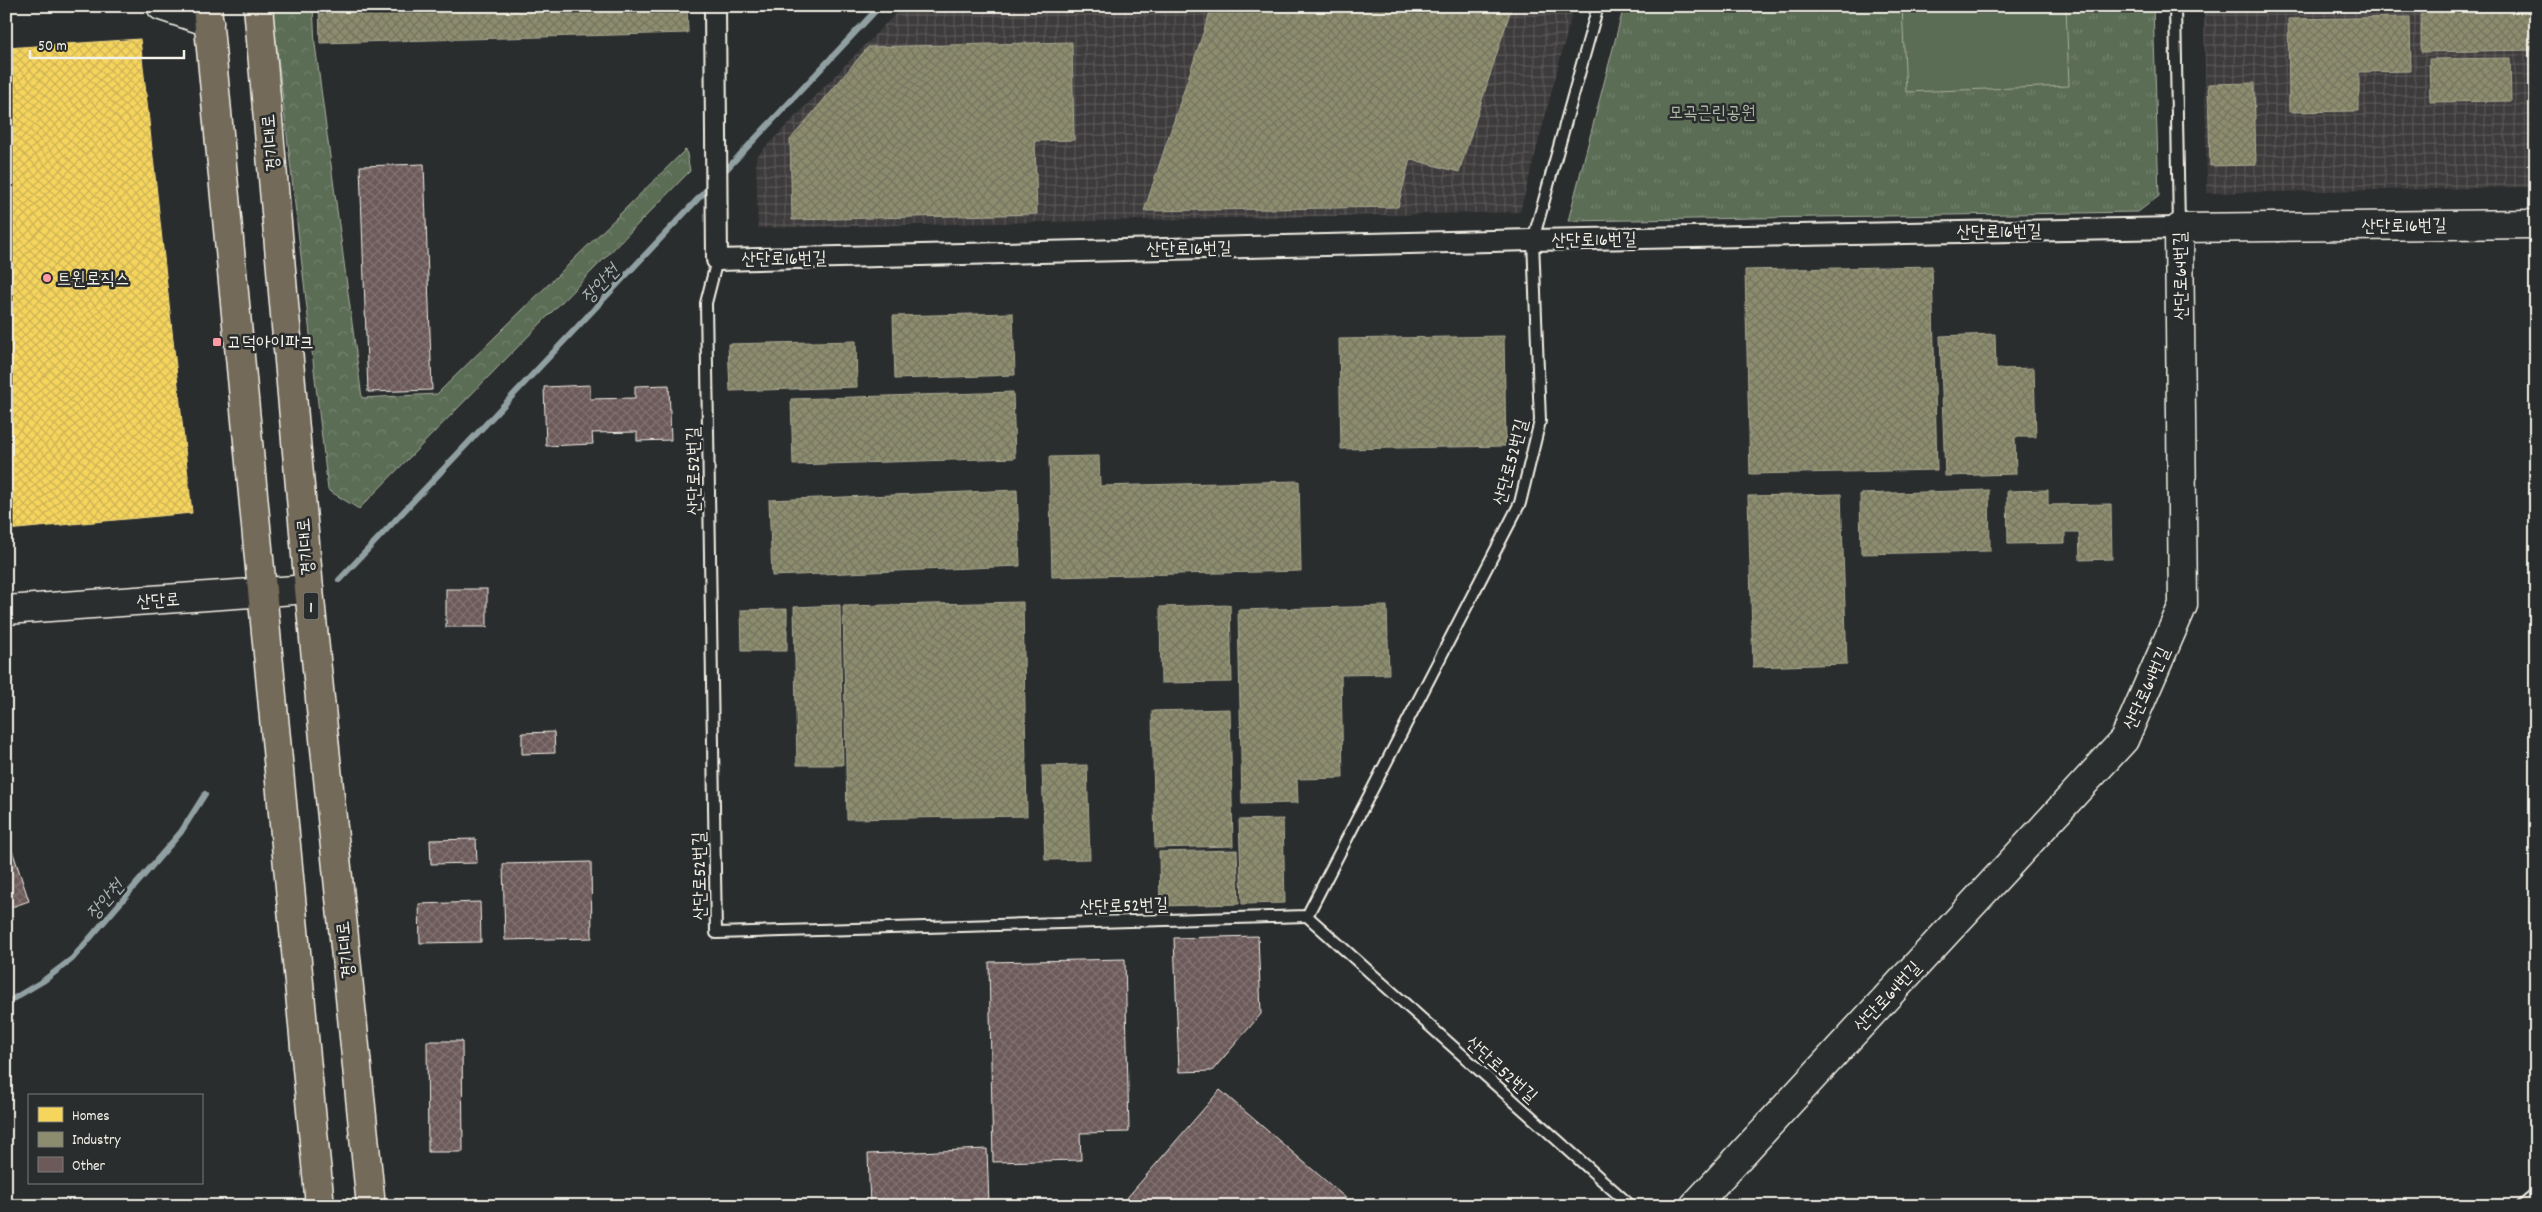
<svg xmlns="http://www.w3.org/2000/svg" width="2542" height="1212" font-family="Dekko,'Poor Story',sans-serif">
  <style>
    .industrial { fill: url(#industrial-grid) }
    .grass { fill: url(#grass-tufts); stroke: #a8af9f }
    .forest { fill: url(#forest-crowns); stroke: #a8af9f }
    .pitch { fill: #5b6d56; stroke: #a8af9f }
    .homes { fill: url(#homes-cross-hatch); stroke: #f5dd86 }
    .industry { fill: url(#industry-cross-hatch); stroke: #abaa93 }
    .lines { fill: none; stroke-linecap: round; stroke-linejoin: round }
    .stream { stroke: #91a0a2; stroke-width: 6 }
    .building { fill: url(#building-cross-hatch); stroke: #f4f1e8 }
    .lane-casing { stroke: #f4f1e8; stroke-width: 14 }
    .street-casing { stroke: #f4f1e8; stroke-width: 24 }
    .secondary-casing { stroke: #f4f1e8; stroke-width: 31 }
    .primary-casing { stroke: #f4f1e8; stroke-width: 31 }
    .lane { stroke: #2a2d2e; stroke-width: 10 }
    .street { stroke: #2a2d2e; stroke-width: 20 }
    .secondary { stroke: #2a2d2e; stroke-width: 28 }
    .primary { stroke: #736b5a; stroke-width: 28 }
    .poi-dot { fill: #ff9aa2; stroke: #2a2d2e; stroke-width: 2 }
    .labels { text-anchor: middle; stroke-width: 5; stroke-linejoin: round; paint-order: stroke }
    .shield { fill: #2a2d2e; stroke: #b7b6b0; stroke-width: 1 }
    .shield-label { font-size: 16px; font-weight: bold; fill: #f4f1e8 }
    .park-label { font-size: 18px; fill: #afb6a6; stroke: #2a2d2e }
    .street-label { font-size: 18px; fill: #f4f1e8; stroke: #2a2d2e }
    .poi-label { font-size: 18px; fill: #f4f1e8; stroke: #2a2d2e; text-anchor: start }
    .water-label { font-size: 19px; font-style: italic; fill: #aab4b4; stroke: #2a2d2e }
  </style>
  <defs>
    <pattern id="industrial-grid" width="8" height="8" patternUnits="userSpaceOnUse" patternTransform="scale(1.25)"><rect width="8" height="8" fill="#3e3a3b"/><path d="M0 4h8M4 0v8" fill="none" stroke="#5a5757"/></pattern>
    <pattern id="grass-tufts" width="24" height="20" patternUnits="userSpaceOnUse" patternTransform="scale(1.25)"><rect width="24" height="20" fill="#5b6d56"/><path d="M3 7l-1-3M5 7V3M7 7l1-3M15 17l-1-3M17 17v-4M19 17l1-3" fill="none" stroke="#73826e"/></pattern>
    <pattern id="forest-crowns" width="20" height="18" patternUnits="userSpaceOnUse" patternTransform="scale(1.25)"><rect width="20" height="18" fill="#5b6d56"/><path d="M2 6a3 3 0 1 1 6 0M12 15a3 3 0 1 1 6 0" fill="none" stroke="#73826e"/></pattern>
    <pattern id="homes-cross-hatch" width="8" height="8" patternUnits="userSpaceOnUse" patternTransform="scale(1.25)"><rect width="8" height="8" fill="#f6d55c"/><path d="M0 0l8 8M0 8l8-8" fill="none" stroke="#cbb256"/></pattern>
    <pattern id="industry-cross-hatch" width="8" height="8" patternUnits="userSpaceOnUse" patternTransform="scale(1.25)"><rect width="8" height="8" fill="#8c8c6e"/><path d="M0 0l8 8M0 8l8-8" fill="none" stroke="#757460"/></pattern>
    <pattern id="building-cross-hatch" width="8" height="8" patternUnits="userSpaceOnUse" patternTransform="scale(1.25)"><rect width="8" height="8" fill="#6c5a5a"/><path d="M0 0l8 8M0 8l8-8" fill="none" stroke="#827272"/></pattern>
  </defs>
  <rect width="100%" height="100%" fill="#2a2d2e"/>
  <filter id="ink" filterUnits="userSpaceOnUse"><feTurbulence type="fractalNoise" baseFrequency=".02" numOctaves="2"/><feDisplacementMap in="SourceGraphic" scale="10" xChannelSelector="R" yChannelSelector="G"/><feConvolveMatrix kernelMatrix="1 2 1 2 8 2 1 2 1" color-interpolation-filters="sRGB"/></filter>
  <g filter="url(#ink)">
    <!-- industrial -->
    <g class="industrial">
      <polygon points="903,6 1574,6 1520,212 758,228 756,157"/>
      <polygon points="2204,6 2536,6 2536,187 2207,193"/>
    </g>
    <!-- grass -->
    <polygon class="grass" points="1624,6 2153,6 2159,196 2138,212 1568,221"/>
    <!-- forest -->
    <polygon class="forest" points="272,6 313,6 315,44 362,398 437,394 686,149 690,171 359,509 328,490"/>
    <!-- pitch -->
    <polygon class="pitch" points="1902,6 2066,6 2069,86 1906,92"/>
    <!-- homes -->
    <polygon class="homes" points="140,39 192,513 6,530 6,48"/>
    <!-- industry -->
    <g class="industry">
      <polygon points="319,6 687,6 688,33 320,43"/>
      <polygon points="1212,6 1512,6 1459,172 1410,159 1398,207 1144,211"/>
      <polygon points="2421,6 2536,6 2536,50 2421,52"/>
      <polygon points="2410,17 2411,71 2359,72 2359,111 2289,112 2288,19"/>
      <polygon points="1072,42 1074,140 1035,141 1037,214 792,220 790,140 868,47"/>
      <polygon points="2510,58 2511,101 2430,102 2429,59"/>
      <polygon points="2254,83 2256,165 2210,166 2208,84"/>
      <polygon points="1932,266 1937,470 1750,474 1745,270"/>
      <polygon points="1013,313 1015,375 895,379 893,316"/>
      <polygon points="1995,334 1996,369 2034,368 2036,437 2015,437 2016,474 1945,476 1940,336"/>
      <polygon points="1504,336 1506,446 1341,449 1339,339"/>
      <polygon points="856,341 857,387 730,391 728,344"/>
      <polygon points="1013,392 1015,458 793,465 791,399"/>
      <polygon points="1099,456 1100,486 1299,481 1301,571 1052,577 1049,457"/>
      <polygon points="1017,490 1020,566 772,576 769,500"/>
      <polygon points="1989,490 1990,551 1861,554 1860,494"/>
      <polygon points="2048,490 2048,505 2111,504 2112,559 2080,560 2079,532 2065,532 2065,543 2008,544 2007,491"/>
      <polygon points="1841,494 1847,664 1753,667 1748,496"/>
      <polygon points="1023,602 1027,816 847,819 843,606"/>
      <polygon points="840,605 843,765 797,765 794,607"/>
      <polygon points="1230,605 1232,682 1161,683 1160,607"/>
      <polygon points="1387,606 1389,674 1341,675 1343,778 1297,779 1298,803 1242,804 1238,610"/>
      <polygon points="787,609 787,651 742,651 741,610"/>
      <polygon points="1230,709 1233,846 1155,848 1152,711"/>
      <polygon points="1087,765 1090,859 1045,860 1042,766"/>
      <polygon points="1283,819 1285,903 1242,904 1239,820"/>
      <polygon points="1237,850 1239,904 1160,906 1159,852"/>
    </g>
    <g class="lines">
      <!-- stream -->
      <g class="stream">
        <polyline points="722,174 880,6"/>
        <polyline points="339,580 711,185"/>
        <polyline points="6,1003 43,981 72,959 181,832 205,794"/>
      </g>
    </g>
    <!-- building -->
    <g class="building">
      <polygon points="424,164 432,390 368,392 360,166"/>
      <polygon points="590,385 590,399 635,398 635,386 669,385 671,440 637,441 637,432 592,433 593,444 546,446 544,387"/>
      <rect x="446" y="589" width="41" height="38"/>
      <polygon points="554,732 555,753 522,754 522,733"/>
      <polygon points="6,832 29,901 6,909"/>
      <polygon points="476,839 477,863 431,864 430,840"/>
      <polygon points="591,862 592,938 505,940 503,864"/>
      <polygon points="480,902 481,942 420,943 419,904"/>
      <polygon points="1258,936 1261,1014 1212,1071 1179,1072 1174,938"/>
      <polygon points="1125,959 1129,1132 1080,1133 1081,1160 993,1162 989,962"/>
      <polygon points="427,1041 462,1041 463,1152 428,1152"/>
      <polygon points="1220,1090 1355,1206 1120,1206"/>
      <polygon points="987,1149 989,1206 870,1206 868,1154"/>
    </g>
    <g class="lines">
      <!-- lane casing -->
      <g class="lane-casing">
        <g id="lane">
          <polyline points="2175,6 2179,227"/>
          <polyline points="717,260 706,303 716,933 1307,916 1520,503 1540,421 1533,240 1598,6"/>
          <polyline points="1307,916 1631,1206"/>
          <polyline points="2522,1206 2536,1194"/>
        </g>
      </g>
      <!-- street casing -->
      <g class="street-casing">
        <polyline id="street" points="715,6 717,260 1533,240 2179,228"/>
      </g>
      <!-- secondary casing -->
      <g class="secondary-casing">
        <g id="secondary">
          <polyline points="161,6 209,22"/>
          <polyline points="6,610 309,589"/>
          <polyline points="1694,1206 2124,740 2183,605 2179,228 2536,224"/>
        </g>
      </g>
      <!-- primary casing -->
      <g class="primary-casing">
        <g id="primary">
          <polyline points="207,6 320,1206"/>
          <polyline points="258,6 309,589 371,1206"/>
        </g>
      </g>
      <!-- lane -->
      <use href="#lane" class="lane"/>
      <!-- street -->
      <use href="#street" class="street"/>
      <!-- secondary -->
      <use href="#secondary" class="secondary"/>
      <!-- primary -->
      <use href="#primary" class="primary"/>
    </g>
  </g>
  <!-- markers -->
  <g class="poi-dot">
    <circle cx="47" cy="278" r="5"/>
    <rect x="212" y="337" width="10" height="10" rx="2.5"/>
  </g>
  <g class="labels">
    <!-- shield labels -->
    <rect class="shield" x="303.5" y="592.5" width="15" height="27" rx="4"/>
    <g class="shield-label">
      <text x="311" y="612">1</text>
    </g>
    <!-- park labels -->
    <g class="park-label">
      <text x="1712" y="118">모곡근린공원</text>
    </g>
    <!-- street labels -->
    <g class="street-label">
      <text transform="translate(270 143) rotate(-95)" y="6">경기대로</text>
      <text transform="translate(2404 225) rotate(-1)" y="6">산단로16번길</text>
      <text transform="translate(1999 231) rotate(-1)" y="6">산단로16번길</text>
      <text transform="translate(1594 239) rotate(-1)" y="6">산단로16번길</text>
      <text transform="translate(1189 248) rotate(-1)" y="6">산단로16번길</text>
      <text transform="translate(784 258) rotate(-1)" y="6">산단로16번길</text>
      <text transform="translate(2180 276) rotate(-91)" y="6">산단로64번길</text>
      <text transform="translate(1510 462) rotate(-75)" y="6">산단로52번길</text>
      <text transform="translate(693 471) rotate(-91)" y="6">산단로52번길</text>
      <text transform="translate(305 547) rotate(-95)" y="6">경기대로</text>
      <text transform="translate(158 600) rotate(-4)" y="6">산단로</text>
      <text transform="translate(2146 688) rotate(-66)" y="6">산단로64번길</text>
      <text transform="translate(699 876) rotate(-91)" y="6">산단로52번길</text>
      <text transform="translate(1124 905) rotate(-2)" y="6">산단로52번길</text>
      <text transform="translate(345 950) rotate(-96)" y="6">경기대로</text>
      <text transform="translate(1887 996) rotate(-47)" y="6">산단로64번길</text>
      <text transform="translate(1502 1069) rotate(42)" y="6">산단로52번길</text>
    </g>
    <!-- poi labels -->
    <g class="poi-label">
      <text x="57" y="284">트윈로직스</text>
      <text x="227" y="348">고덕아이파크</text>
    </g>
    <!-- water labels -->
    <g class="water-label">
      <text transform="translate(599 283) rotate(-47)" y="7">장안천</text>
      <text transform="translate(104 899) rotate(-49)" y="7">장안천</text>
    </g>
  </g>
  <!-- margin -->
  <rect width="2542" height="1212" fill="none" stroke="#2a2d2e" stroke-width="25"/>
  <rect x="12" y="12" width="2517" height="1187" fill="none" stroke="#f4f1e8" stroke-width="2" filter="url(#ink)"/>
  <!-- legend -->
  <rect x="28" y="1094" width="175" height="90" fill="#2a2d2e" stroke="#7b7b78"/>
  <rect x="38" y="1107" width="25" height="15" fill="#f6d55c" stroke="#7b7b78"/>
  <text x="72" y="1120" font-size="15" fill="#f4f1e8">Homes</text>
  <rect x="38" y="1132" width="25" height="15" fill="#8c8c6e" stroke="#7b7b78"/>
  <text x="72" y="1144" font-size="15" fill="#f4f1e8">Industry</text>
  <rect x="38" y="1157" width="25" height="15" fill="#6c5a5a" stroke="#7b7b78"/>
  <text x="72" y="1170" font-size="15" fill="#f4f1e8">Other</text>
  <!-- scale -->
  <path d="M30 50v8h154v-8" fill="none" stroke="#f4f1e8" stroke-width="2.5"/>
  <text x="38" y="50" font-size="15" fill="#f4f1e8" stroke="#2a2d2e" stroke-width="4" paint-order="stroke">50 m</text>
</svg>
